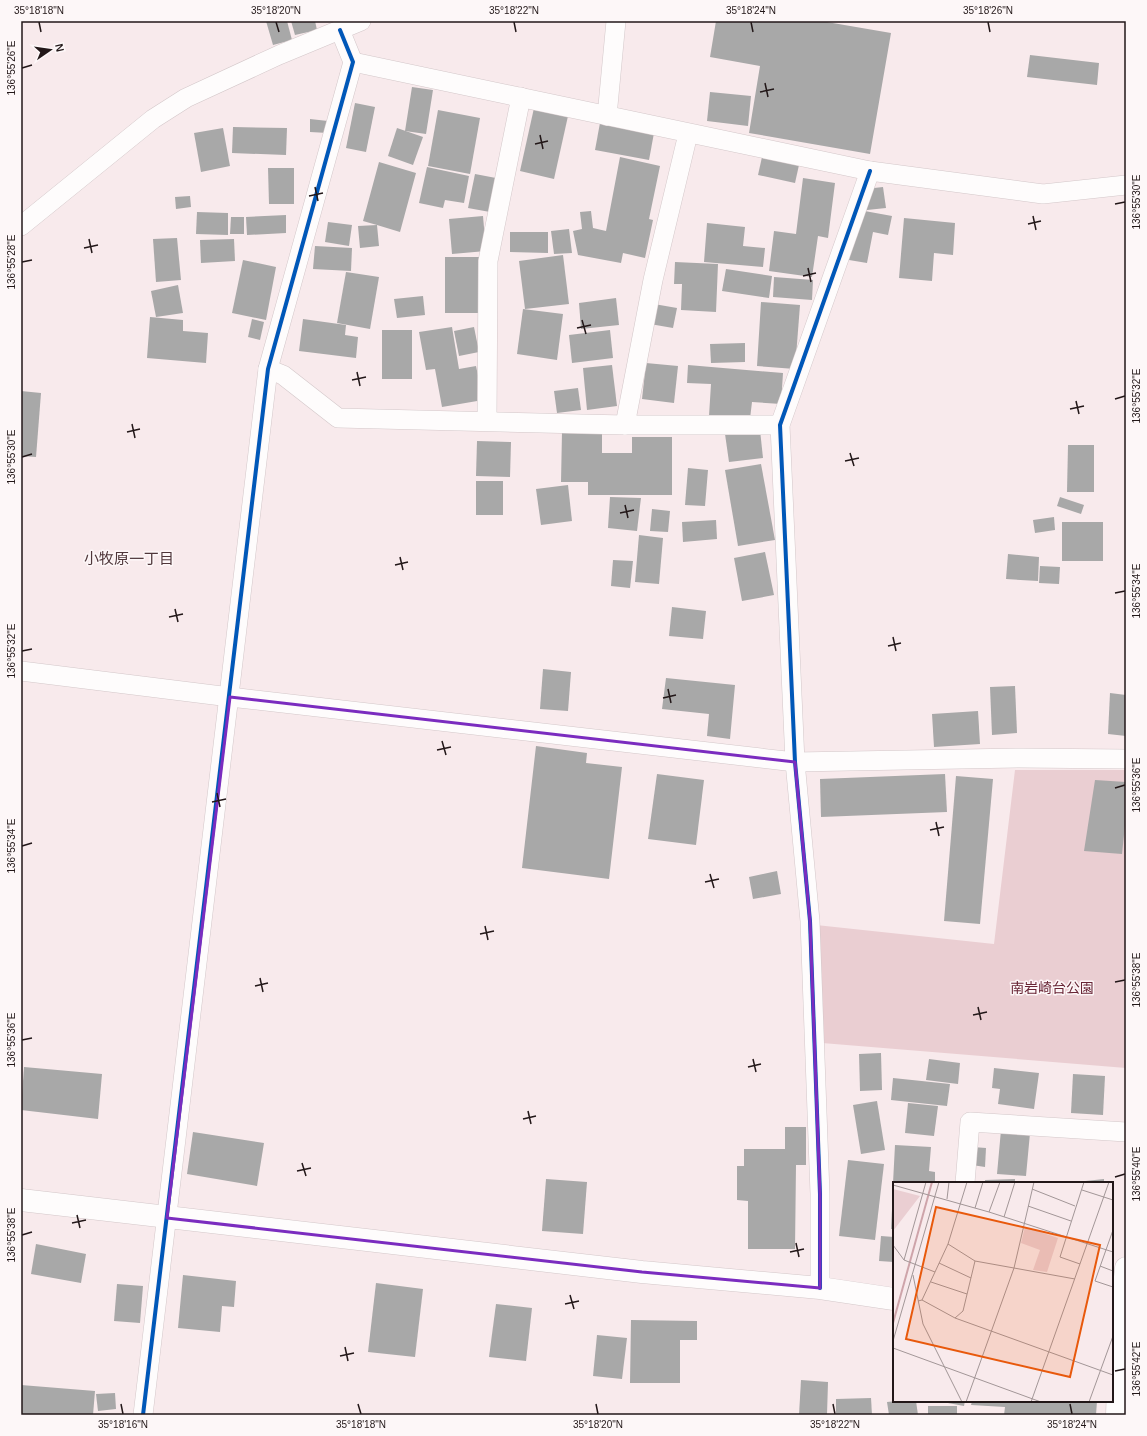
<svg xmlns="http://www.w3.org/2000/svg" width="1147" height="1436" font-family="Arial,'Noto Sans JP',sans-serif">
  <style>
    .green { fill: #eaced2 }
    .building { fill: #a8a8a8 }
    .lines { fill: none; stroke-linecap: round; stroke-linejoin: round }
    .street-casing { stroke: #d3c7c9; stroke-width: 20 }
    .secondary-casing { stroke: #d3c7c9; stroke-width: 23 }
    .street { stroke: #fefcfc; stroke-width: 19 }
    .secondary { stroke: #fefcfc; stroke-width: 22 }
    .cycleway-casing { stroke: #fdf7f8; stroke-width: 6 }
    .cycleway { stroke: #0057b8; stroke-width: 4 }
    .marked { fill: none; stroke: #7b2cbf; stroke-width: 3; stroke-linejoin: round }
    .ticks { fill: none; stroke: #221718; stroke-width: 1.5 }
    .labels { text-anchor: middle; stroke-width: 3; stroke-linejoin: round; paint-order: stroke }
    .park-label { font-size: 14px; fill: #682535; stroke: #fdf7f8 }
    .neighbourhood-label { font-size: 15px; fill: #4f363a; stroke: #fdf7f8 }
    .inset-river { fill: none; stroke: #cea4aa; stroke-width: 2 }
    .inset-road { fill: none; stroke: #a29697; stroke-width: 1 }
    .view { fill: #e8590c; fill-opacity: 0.15; stroke: #e8590c; stroke-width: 2 }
    .inset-edge { fill: none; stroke: #221718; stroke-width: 2 }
    .neatline { fill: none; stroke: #221718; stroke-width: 1.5 }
    .ticks-label { font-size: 10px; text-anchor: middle; fill: #221718 }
  </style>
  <rect width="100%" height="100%" fill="#f8eaec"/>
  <!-- green -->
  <polygon class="green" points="1015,770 1126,770 1126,1068 822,1043 816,925 994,944"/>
  <!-- building -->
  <g class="building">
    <polygon points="266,21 287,21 292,40 273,45"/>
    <polygon points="291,21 315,21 317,30 295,35"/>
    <polygon points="716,21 821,21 891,33 870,154 749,133 760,66 710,57"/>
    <polygon points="1030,55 1099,63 1097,85 1027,77"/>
    <polygon points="412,87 433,90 426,134 405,131"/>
    <polygon points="710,92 751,96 748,126 707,121"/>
    <polygon points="355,103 375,107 366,152 346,148"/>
    <polygon points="534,108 568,116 554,179 520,171"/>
    <polygon points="438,110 480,118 470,174 428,166"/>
    <polygon points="310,119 328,121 328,133 310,132"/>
    <polygon points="600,123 654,133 649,160 595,150"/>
    <polygon points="233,127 287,128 286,155 232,153"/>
    <polygon points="223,128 230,166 201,172 194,133"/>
    <polygon points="397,128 423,137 413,165 388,156"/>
    <polygon points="620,157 660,166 649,219 653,220 645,258 623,253 621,263 578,255 573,231 582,229 580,212 591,211 593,228 606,231"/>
    <polygon points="762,157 799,165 795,183 758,175"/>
    <polygon points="379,162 416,173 400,232 377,225 379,246 360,248 358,226 377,225 363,221"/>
    <polygon points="427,167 469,176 464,203 445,200 443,208 419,203"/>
    <polygon points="268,168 294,168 294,204 269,204"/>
    <polygon points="475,174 496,178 490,212 468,208"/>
    <polygon points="803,178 835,183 828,238 818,236 812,277 769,271 774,231 796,234"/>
    <polygon points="883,187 886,208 867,210 865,189"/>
    <polygon points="190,196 191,207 176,209 175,197"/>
    <polygon points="859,210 892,216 888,235 873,232 867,263 849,260"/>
    <polygon points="197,212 228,213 228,235 196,234"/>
    <polygon points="286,215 286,233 247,235 246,217"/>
    <polygon points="483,216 486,251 452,254 449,219"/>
    <polygon points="231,217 244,217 244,234 230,234"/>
    <polygon points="904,218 955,223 953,255 934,253 932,281 899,278"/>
    <polygon points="328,222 352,225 349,246 325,242"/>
    <polygon points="707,223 745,227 743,246 765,248 763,267 704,262"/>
    <polygon points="569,229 572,253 554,254 551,231"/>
    <polygon points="510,232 548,232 548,253 510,252"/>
    <polygon points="177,238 181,280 156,282 153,239"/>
    <polygon points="234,239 235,261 201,263 200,240"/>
    <polygon points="315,246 352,248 351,271 313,269"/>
    <polygon points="563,255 569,304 525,309 519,261"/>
    <rect x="445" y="257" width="37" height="56"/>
    <polygon points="243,260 276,267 266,320 232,313"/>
    <polygon points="675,262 718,264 716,312 681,310 682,284 674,284"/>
    <polygon points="726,269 772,276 769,298 722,291"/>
    <polygon points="346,272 379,277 370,329 337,323"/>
    <polygon points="774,277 813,280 812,300 773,297"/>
    <polygon points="178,285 183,313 156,317 151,291"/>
    <polygon points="423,296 425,315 397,318 394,299"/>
    <polygon points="616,298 619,325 581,329 579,303"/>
    <polygon points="761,302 800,305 795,369 757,366"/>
    <polygon points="654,304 677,308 673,328 650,324"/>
    <polygon points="523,309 563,314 557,360 517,354"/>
    <polygon points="150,317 183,320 183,331 208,333 206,363 147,358"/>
    <polygon points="252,319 264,322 260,340 248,337"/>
    <polygon points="303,319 346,325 345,335 358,337 356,358 299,351"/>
    <polygon points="452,327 459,369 476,366 483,400 442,407 435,369 426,370 419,332"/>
    <polygon points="474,327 479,352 459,356 454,331"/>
    <rect x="382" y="330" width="30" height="49"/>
    <polygon points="610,330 613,358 572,363 569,335"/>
    <polygon points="745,343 745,362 711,363 710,344"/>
    <polygon points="646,363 678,366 674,403 642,399"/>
    <polygon points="612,365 617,406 587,410 583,368"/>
    <polygon points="688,365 783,373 781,404 752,402 750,419 709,416 711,384 687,383"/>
    <polygon points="578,388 581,410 557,413 554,391"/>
    <polygon points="21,391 41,393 36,457 21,456"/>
    <polygon points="760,430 763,458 729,462 725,434"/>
    <polygon points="562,432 602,432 602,453 632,453 632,437 672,437 672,495 588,495 588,482 561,482"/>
    <polygon points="477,441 511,442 510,477 476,476"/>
    <polygon points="1068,445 1094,445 1094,492 1067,492"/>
    <polygon points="761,464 775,540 738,546 725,470"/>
    <polygon points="688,468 708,470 705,506 685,505"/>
    <rect x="476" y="481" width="27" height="34"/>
    <polygon points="568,485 572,521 541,525 536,489"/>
    <polygon points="610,497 641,498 637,531 608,528"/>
    <polygon points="1060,497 1084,505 1081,514 1057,506"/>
    <polygon points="652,509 670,511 668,532 650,531"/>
    <polygon points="1054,517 1055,530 1035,533 1033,520"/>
    <polygon points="716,520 717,539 683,542 682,522"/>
    <rect x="1062" y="522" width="41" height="39"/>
    <polygon points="639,535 663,538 659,584 635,582"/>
    <polygon points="765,552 774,595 742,601 734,558"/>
    <polygon points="1008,554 1039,557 1038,581 1006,579"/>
    <polygon points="613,560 633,561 630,588 611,586"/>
    <polygon points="1040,566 1060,567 1059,584 1039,583"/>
    <polygon points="672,607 706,611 703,639 669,636"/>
    <polygon points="543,669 571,672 568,711 540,709"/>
    <polygon points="666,678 735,685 730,739 707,736 709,714 662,709"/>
    <polygon points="1015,686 1017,733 992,735 990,687"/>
    <polygon points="1110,693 1126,695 1126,736 1108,734"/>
    <polygon points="978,711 980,744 934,747 932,714"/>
    <polygon points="536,746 587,753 586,763 622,767 609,879 522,868"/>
    <polygon points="657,774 704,780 696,845 648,839"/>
    <polygon points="945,774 947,812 821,817 820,779"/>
    <polygon points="956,776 993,779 980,924 944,921"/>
    <polygon points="1095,780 1126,782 1126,816 1122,854 1084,851"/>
    <polygon points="777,871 781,894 753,899 749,877"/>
    <polygon points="881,1053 882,1090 860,1091 859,1054"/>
    <polygon points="929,1059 960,1063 958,1084 926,1080"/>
    <polygon points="24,1067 102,1074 98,1119 21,1110"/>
    <polygon points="994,1068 1039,1073 1034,1109 998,1104 1000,1089 992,1088"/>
    <polygon points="1073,1074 1105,1076 1103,1115 1071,1113"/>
    <polygon points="893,1078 950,1084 947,1106 891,1100"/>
    <polygon points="877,1101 885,1150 861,1154 853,1105"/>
    <polygon points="908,1103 938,1106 934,1136 905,1133"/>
    <polygon points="785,1127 806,1127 806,1165 796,1165 795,1249 748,1249 748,1201 737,1200 737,1166 744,1166 744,1149 785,1149"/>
    <polygon points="1001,1130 1030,1133 1026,1176 997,1174"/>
    <polygon points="193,1132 264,1143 257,1186 187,1174"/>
    <polygon points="895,1145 931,1147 929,1171 935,1172 935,1183 893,1183"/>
    <polygon points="973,1147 986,1148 985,1167 972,1165"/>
    <polygon points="848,1160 884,1164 875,1240 839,1236"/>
    <polygon points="546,1179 587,1182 583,1234 542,1231"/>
    <polygon points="1015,1179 1015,1183 985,1183 985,1180"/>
    <polygon points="1104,1179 1104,1183 1076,1183 1076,1182"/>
    <polygon points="893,1190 894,1190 894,1229 891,1229"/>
    <polygon points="881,1236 894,1237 894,1262 879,1261"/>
    <polygon points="36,1244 86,1254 81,1283 31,1274"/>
    <polygon points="183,1275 236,1281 234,1307 222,1306 220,1332 178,1328"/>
    <polygon points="376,1283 423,1289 415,1357 368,1352"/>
    <polygon points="117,1284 143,1286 140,1323 114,1321"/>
    <polygon points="496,1304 532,1308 526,1361 489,1357"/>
    <polygon points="631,1320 697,1321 697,1340 680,1340 680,1383 630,1383"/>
    <polygon points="597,1335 627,1338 622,1379 593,1376"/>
    <polygon points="801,1380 828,1382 827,1415 799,1415"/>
    <polygon points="21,1385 95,1391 93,1415 21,1415"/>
    <polygon points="115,1393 116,1409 98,1411 96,1394"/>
    <polygon points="871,1398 872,1415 836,1415 836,1399"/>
    <polygon points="896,1401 916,1401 918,1415 889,1415 887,1402"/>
    <polygon points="937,1401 965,1401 964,1406"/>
    <polygon points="972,1401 1097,1401 1096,1415 1054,1414 1054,1415 1004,1415 1005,1407 971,1405"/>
    <rect x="928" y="1406" width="29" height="9"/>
  </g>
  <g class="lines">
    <!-- street casing -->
    <g class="street-casing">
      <g id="street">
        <polyline points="353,62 870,171 1043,194 1126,185"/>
        <polyline points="607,116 616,21"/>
        <polyline points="21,226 153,119 186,98 279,55 361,21"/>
        <polyline points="268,369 283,375 338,418 625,425 780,425"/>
        <polyline points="487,421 488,261 521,97"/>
        <polyline points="625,425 653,280 688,134"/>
        <polyline points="21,671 230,697 795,762 1019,758 1126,759"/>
        <polyline points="965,1183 970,1122 1126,1132"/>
        <polyline points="820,1288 820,1194 810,921 795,762 780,425 870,171"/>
        <polyline points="143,1415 268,369 353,62 340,30"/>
      </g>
    </g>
    <!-- secondary casing -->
    <g class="secondary-casing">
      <g id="secondary">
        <polyline points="21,1200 642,1272 820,1288 894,1299"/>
        <polyline points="1117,1415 1120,1324 1126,1268"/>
      </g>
    </g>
    <!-- street -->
    <use href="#street" class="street"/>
    <!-- secondary -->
    <use href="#secondary" class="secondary"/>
    <!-- cycleway casing -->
    <g class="cycleway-casing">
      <g id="cycleway">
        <polyline points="820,1288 820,1194 810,921 795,762 780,425 870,171"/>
        <polyline points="143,1415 268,369 353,62 340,30"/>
      </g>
    </g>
    <!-- cycleway -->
    <use href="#cycleway" class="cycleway"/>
  </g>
  <!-- marked area -->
  <path class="marked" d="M230,697L795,762L810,921L820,1194V1288L642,1272L167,1218Z"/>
  <!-- ticks -->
  <path class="ticks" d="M39,22L41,32M276,22L279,32M514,22L516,32M751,22L753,32M988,22L990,32M22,68L32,65M765,83L768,97M760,92L774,89M540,135L543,149M535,144L548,141M315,187L318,201M309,196L323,193M1115,204L1125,202M1033,216L1036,230M1028,224L1041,221M89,239L92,253M84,248L98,245M22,262L32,260M808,268L811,282M803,276L816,273M582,320L586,334M577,328L591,325M357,372L360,386M352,380L366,377M1115,399L1125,396M1076,401L1079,414M1070,409L1084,406M132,424L135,438M127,432L140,429M850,453L854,466M22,457L32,454M845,461L859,458M625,505L628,518M620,513L634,510M400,557L403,570M395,565L408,562M1115,593L1125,591M175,609L178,622M169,617L183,614M893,637L896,651M888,646L901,643M22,651L32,649M668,689L671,703M663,698L676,695M442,741L446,755M437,750L451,747M1115,788L1125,785M217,793L220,807M212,802L226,799M936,822L939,836M930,830L944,827M22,846L32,843M710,874L714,888M705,882L719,879M485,926L488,940M480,934L494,931M260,978L263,992M1115,982L1125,980M255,986L268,983M978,1007L981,1020M973,1015L987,1012M22,1040L32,1038M753,1059L756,1072M748,1067L761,1064M528,1111L531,1124M523,1119L536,1116M302,1163L306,1176M297,1171L311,1168M1115,1177L1125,1174M77,1215L80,1228M72,1223L86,1220M22,1235L32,1232M796,1243L799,1257M790,1252L804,1249M570,1295L574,1309M565,1304L579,1301M345,1347L348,1361M340,1356L354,1353M1115,1371L1125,1369M121,1404L123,1414M358,1404L361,1414M596,1404L598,1414M833,1404L835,1414M1070,1404L1072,1414"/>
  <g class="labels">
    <!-- park labels -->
    <g class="park-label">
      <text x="1052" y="993">南岩崎台公園</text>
    </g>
    <!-- neighbourhood labels -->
    <g class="neighbourhood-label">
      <text x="129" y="564">小牧原一丁目</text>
    </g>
  </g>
  <!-- overview -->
  <g transform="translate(893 1182)">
    <rect width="220" height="220" fill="#f8eaec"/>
    <path d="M0,7L27,14L0,49ZM132,45L165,56L154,90L140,88L147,68L128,61Z" fill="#eaced2"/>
    <path class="inset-river" d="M0,141L39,0"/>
    <path class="inset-road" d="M0,3L96,30L220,70M139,7L182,24M189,8L220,18M54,17L56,0M135,24L178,39M82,26L90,0M96,30L107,0M111,35L122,0M220,48L202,99L220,105M55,62L82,79L182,97M0,63L11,78L42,90M11,78L33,0M46,81L78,96M187,82L167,75L191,0M207,84L220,89M20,93L30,142L69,220M38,100L74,112M29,118L55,62L74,0M25,119L29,118L62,136L220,193M62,136L70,129L82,79M0,159L46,0M0,166L148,220M73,220L121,86L141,0M138,220L216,0M196,220L220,154"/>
    <path class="view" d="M43,25L207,63L177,195L13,157Z"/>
    <rect width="220" height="220" class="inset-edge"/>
  </g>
  <!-- border -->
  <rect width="1147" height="1436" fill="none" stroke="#fdf7f8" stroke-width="44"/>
  <!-- north arrow -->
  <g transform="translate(50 50) rotate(77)" stroke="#fdf7f8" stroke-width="3" paint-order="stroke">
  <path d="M0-3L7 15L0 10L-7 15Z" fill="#221718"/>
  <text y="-6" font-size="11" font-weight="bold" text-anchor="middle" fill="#221718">N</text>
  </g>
  <rect x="22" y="22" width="1103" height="1392" class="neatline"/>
  <g class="ticks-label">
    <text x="39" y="14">35°18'18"N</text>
    <text x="276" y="14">35°18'20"N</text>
    <text x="514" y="14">35°18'22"N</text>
    <text x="751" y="14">35°18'24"N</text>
    <text x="988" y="14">35°18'26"N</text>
    <text transform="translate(11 68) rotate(-90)" y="4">136°55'26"E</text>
    <text transform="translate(1136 202) rotate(-90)" y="4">136°55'30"E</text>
    <text transform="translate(11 262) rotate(-90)" y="4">136°55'28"E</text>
    <text transform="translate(1136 396) rotate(-90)" y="4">136°55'32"E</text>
    <text transform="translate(11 457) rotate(-90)" y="4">136°55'30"E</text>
    <text transform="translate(1136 591) rotate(-90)" y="4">136°55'34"E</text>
    <text transform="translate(11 651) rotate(-90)" y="4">136°55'32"E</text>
    <text transform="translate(1136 785) rotate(-90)" y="4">136°55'36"E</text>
    <text transform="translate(11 846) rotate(-90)" y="4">136°55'34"E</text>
    <text transform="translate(1136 980) rotate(-90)" y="4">136°55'38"E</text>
    <text transform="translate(11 1040) rotate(-90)" y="4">136°55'36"E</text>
    <text transform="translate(1136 1174) rotate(-90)" y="4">136°55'40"E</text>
    <text transform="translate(11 1235) rotate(-90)" y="4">136°55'38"E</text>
    <text transform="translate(1136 1369) rotate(-90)" y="4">136°55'42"E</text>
    <text x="123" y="1428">35°18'16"N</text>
    <text x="361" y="1428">35°18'18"N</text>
    <text x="598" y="1428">35°18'20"N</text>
    <text x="835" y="1428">35°18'22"N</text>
    <text x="1072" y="1428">35°18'24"N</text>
  </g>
</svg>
